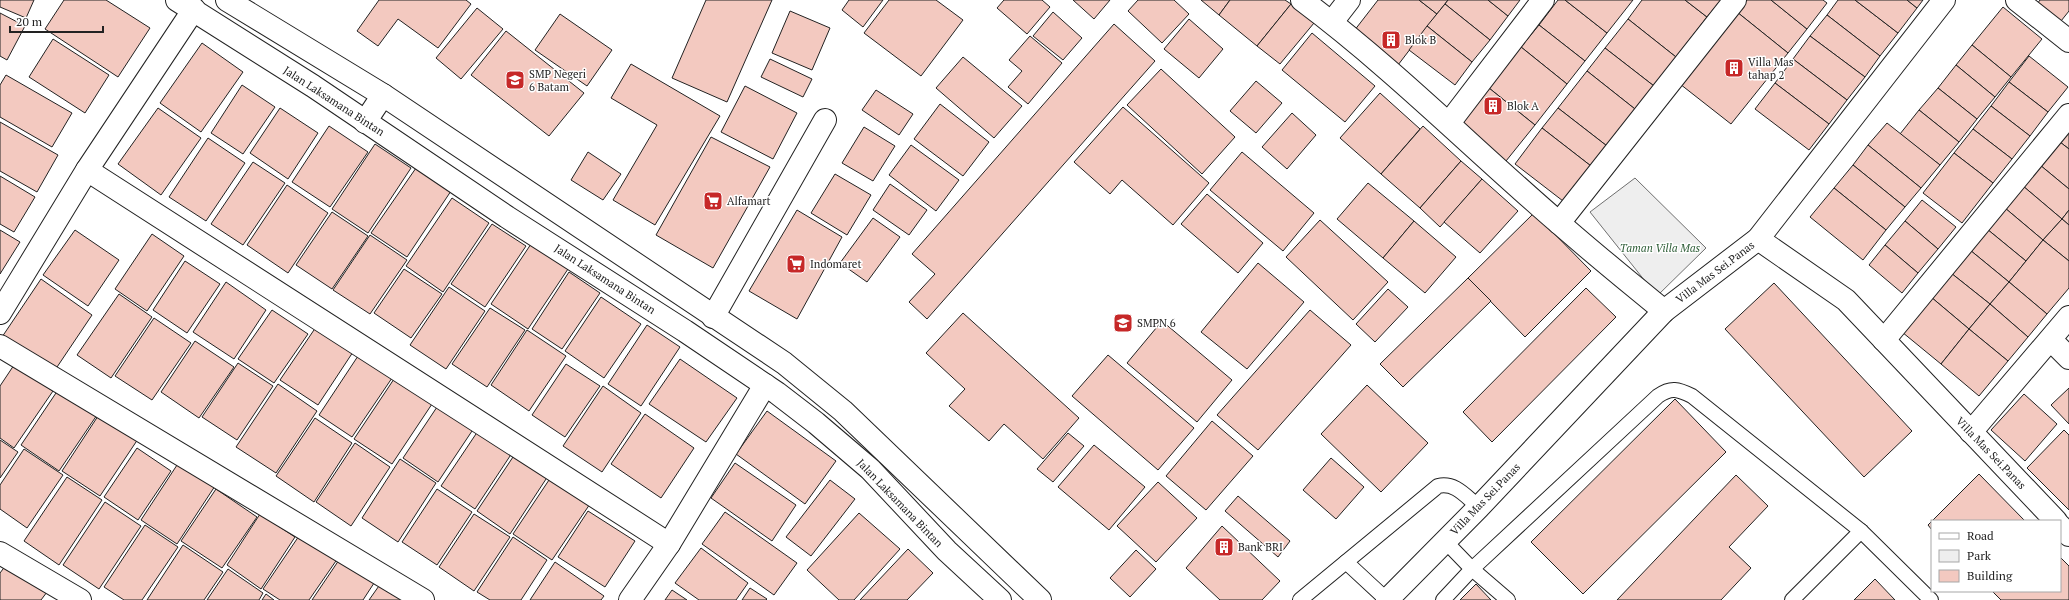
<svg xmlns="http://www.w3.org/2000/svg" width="2069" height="600" font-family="'PT Serif',serif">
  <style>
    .green { fill: #eee; stroke: #6f6f6f }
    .building { fill: #f3c9c0; stroke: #222 }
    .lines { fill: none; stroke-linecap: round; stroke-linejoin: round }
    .service-casing { stroke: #222; stroke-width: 16 }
    .minor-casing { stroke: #222; stroke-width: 24 }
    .secondary-casing { stroke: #222; stroke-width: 24 }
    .service { stroke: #fff; stroke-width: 14 }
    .minor { stroke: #fff; stroke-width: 22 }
    .secondary { stroke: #fff; stroke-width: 22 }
    .labels { text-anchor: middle; stroke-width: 3; stroke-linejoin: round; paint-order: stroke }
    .poi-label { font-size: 11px; fill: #222; stroke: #fff; text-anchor: start }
    .street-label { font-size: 11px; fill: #222; stroke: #fff }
    .park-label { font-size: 11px; font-style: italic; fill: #2f5e38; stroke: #fff }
  </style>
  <rect width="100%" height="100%" fill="#fff"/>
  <!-- green -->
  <polygon class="green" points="1635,178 1706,248 1657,296 1590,212"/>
  <!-- building -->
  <g class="building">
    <polygon points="0,0 34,0 26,18 0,7"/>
    <polygon points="64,0 106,0 150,28 118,77 45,29"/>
    <polygon points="379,0 466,0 471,4 438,48 398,19 378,46 357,31"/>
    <polygon points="706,0 772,0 727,102 672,78"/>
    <polygon points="849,0 883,0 863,27 842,10"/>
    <polygon points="889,0 936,0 963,20 921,76 864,33"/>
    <polygon points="1004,0 1042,0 1050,7 1027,34 997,8"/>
    <polygon points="1073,0 1110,0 1094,19"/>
    <polygon points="1138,0 1174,0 1189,14 1162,43 1128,11"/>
    <polygon points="1201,0 1230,0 1219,15"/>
    <polygon points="1230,0 1285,0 1291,4 1257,46 1219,15"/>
    <polygon points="1378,0 1419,0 1437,14 1398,65 1354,31"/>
    <polygon points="1419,0 1448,0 1437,14"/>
    <polygon points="1448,0 1488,0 1508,16 1490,40 1445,4"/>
    <polygon points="1488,0 1520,0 1508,16"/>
    <polygon points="1558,0 1565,0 1607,33 1585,61 1539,25"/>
    <polygon points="1565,0 1633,0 1607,33"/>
    <polygon points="1642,0 1685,0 1707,17 1676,57 1628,19"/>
    <polygon points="1685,0 1721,0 1707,17"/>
    <polygon points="1747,0 1771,0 1807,29 1788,53 1737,12"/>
    <polygon points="1771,0 1823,0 1827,3 1807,29"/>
    <polygon points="1838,0 1855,0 1898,33 1880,56 1827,15"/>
    <polygon points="1855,0 1907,0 1917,8 1898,33"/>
    <polygon points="1907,0 1923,0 1917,8"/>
    <polygon points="2040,0 2069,0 2069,11 2057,26 2034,8"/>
    <polygon points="1291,4 1314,23 1280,64 1257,46"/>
    <polygon points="1445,4 1490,40 1472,62 1427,26"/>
    <polygon points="2003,7 2042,39 2011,77 1972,45"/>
    <polygon points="477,8 503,29 461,79 436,58"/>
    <polygon points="790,11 830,28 812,70 772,53"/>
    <polygon points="1053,12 1082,38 1063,60 1033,36"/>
    <polygon points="1737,12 1788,53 1731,124 1680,84"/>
    <polygon points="0,13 25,26 7,60 0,56"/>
    <polygon points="560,14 612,50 587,86 535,50"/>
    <polygon points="1827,15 1880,56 1865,77 1810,36"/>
    <polygon points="1189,19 1223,49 1199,78 1164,49"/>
    <polygon points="1628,19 1676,57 1654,86 1605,48"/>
    <polygon points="1114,24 1155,61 927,319 909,302 935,274 912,254"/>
    <polygon points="1539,25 1585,61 1567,84 1521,47"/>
    <polygon points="1427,26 1472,62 1455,85 1409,50"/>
    <polygon points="506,31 584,93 549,136 471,75"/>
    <polygon points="1312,33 1375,86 1345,122 1282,70"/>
    <polygon points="1030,36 1062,63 1028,104 1008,87 1022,71 1009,60"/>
    <polygon points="1810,36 1865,77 1847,100 1793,59"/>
    <polygon points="53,39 109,75 85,113 29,77"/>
    <polygon points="202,43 243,72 201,132 160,103"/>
    <polygon points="1972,45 2011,77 1995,97 1956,65"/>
    <polygon points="1521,47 1567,84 1535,125 1489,88"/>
    <polygon points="1605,48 1654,86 1635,109 1587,71"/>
    <polygon points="2029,56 2068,87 2048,112 2009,82"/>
    <polygon points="963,57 1022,106 994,138 936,88"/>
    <polygon points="770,59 812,79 803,97 761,77"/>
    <polygon points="1793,59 1847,100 1829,124 1775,83"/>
    <polygon points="631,64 720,116 655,225 613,200 657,125 611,98"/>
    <polygon points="1956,65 1995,97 1977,119 1938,88"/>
    <polygon points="1161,69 1235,137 1202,174 1127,105"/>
    <polygon points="1587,71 1635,109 1607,146 1558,108"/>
    <polygon points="6,75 72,113 52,147 0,117 0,85"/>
    <polygon points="1256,81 1282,103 1256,133 1230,111"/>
    <polygon points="2009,82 2048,112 2030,136 1991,106"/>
    <polygon points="1775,83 1829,124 1809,150 1755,109"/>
    <polygon points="242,85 275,107 243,154 211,133"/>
    <polygon points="745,86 797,113 773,159 721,132"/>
    <polygon points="1489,88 1535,125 1506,161 1460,125"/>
    <polygon points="1938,88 1977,119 1959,142 1919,110"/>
    <polygon points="876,90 913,114 899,135 862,110"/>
    <polygon points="1380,93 1420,129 1381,174 1340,138"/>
    <polygon points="940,104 989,142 963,176 914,139"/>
    <polygon points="1991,106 2030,136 2012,159 1973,129"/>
    <polygon points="1123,107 1209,183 1173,225 1122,180 1110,194 1074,162"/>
    <polygon points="158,108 201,138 161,195 118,164"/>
    <polygon points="280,108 318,133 288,179 250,153"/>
    <polygon points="1558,108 1607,146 1591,166 1542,128"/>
    <polygon points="1919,110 1959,142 1940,165 1900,134"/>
    <polygon points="1292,113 1316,135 1287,169 1262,147"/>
    <polygon points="0,122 58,155 37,192 0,171"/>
    <polygon points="1887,123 1940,165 1921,188 1868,145"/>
    <polygon points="329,126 368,152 330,207 292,182"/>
    <polygon points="1423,126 1461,161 1420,208 1381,174"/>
    <polygon points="864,127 895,146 873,181 842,163"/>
    <polygon points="1542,128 1591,166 1563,201 1515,164"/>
    <polygon points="1973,129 2012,159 1993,183 1954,153"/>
    <polygon points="2069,131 2069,149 2060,142"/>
    <polygon points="711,137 770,167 713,268 656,235"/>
    <polygon points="208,138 245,163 206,221 169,197"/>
    <polygon points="2060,142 2069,149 2069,189 2040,165"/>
    <polygon points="375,144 411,168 368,233 332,209"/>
    <polygon points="911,145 959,180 936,211 889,175"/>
    <polygon points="1868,145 1921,188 1905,207 1853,165"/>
    <polygon points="588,152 621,174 603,200 571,180"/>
    <polygon points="1242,152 1314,213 1283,251 1210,190"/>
    <polygon points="1954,153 1993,183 1962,223 1923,193"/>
    <polygon points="1461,161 1482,179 1440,227 1420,208"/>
    <polygon points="253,162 285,183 243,245 211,224"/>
    <polygon points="1853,165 1905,207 1886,230 1834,188"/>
    <polygon points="2040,165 2069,189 2069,210 2062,219 2023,186"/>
    <polygon points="416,168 451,191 407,257 371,233"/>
    <polygon points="835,174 871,195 847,235 811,213"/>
    <polygon points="0,176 35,197 14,232 0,224"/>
    <polygon points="1482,179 1518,211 1480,253 1444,222"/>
    <polygon points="1368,183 1414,221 1383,258 1337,219"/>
    <polygon points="890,184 927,210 909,235 873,210"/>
    <polygon points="287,185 328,213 288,273 247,245"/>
    <polygon points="2023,186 2062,219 2043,240 2005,208"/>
    <polygon points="1834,188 1886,230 1863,260 1810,217"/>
    <polygon points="1207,194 1263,243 1238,273 1181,224"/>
    <polygon points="452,198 489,223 443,292 406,266"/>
    <polygon points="1922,200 1956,227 1938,249 1905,221"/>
    <polygon points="2005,208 2043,240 2026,261 1987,229"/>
    <polygon points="797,210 842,237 797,319 749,291"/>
    <polygon points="2069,210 2069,225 2062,219"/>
    <polygon points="332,212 368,236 332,289 296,265"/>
    <polygon points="1534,213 1591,271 1525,337 1468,278"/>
    <polygon points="873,218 900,237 867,282 840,263"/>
    <polygon points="2062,219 2069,225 2069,261 2043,240"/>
    <polygon points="1320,220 1388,282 1353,320 1286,257"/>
    <polygon points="1414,221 1456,257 1425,293 1383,258"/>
    <polygon points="1905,221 1938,249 1918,273 1885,245"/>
    <polygon points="492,224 526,246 485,307 451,284"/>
    <polygon points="1987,229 2026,261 2009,282 1970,250"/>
    <polygon points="0,230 20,242 0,274"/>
    <polygon points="75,230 119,260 88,306 43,275"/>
    <polygon points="152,234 184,256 147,311 115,289"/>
    <polygon points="370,235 407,260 370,314 333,290"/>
    <polygon points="2043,240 2069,261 2069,288 2047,314 2009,282"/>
    <polygon points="531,244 568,269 528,329 491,304"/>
    <polygon points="1885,245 1918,273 1902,293 1869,265"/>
    <polygon points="1970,250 2009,282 1990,304 1951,273"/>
    <polygon points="185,261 220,284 187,333 153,310"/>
    <polygon points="1258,263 1304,302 1247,369 1201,332"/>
    <polygon points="404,269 442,294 411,338 374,313"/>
    <polygon points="569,272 600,293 562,349 532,329"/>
    <polygon points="1951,273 1990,304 1969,329 1931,297"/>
    <polygon points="1468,278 1491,301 1403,387 1380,364"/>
    <polygon points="41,279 92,315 51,376 0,340"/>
    <polygon points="226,282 266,310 234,359 193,332"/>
    <polygon points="2009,282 2047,314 2028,337 1990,304"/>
    <polygon points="1774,283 1912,431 1864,477 1725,329"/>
    <polygon points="449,287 485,311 446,369 410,345"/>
    <polygon points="1586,288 1616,317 1492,442 1463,412"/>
    <polygon points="1388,289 1408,307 1375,342 1356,324"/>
    <polygon points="119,294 152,317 111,378 77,355"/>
    <polygon points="601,297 641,324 604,378 565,351"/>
    <polygon points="1931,297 1969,329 1941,364 1902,332"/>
    <polygon points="1990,304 2028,337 2008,361 1969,329"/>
    <polygon points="490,308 525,330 487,387 452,364"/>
    <polygon points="272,310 308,334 274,383 238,359"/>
    <polygon points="1310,310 1351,345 1258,450 1217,415"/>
    <polygon points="963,313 1079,418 1043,459 1004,424 989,441 949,406 965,389 926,353"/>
    <polygon points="154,318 191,343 152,400 115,376"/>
    <polygon points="1162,321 1232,380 1197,422 1127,363"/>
    <polygon points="647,325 680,347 641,406 608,384"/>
    <polygon points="316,327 353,352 318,405 280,380"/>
    <polygon points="1969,329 2008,361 1979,396 1941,364"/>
    <polygon points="527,330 566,356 529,411 491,385"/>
    <polygon points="195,341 234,367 199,418 161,392"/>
    <polygon points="1108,355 1194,428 1158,470 1072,396"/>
    <polygon points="358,356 392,378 352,437 319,415"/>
    <polygon points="680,359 737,398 706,442 649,404"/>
    <polygon points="238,363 273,386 237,440 202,417"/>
    <polygon points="566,364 600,386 565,437 532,415"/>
    <polygon points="14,365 53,391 14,448 0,438 0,386"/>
    <polygon points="396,376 434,401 392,464 354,439"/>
    <polygon points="278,384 317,411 276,473 236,447"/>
    <polygon points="1367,385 1428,443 1381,492 1321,434"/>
    <polygon points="603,386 641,413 602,472 563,446"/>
    <polygon points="2069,388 2069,424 2051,405"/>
    <polygon points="58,390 97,415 59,471 21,445"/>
    <polygon points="2024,394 2057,424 2025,461 1991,430"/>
    <polygon points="1675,399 1726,452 1583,594 1531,542"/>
    <polygon points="439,404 474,428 438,482 403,458"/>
    <polygon points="767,411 836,461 805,504 736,454"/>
    <polygon points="100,413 138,439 100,496 62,471"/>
    <polygon points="645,414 694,448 661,498 611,464"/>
    <polygon points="315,418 352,443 314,502 276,476"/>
    <polygon points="1212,421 1253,456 1206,510 1166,476"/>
    <polygon points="480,428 514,450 475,509 441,486"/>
    <polygon points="2064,430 2069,435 2069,510 2027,468"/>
    <polygon points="1068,433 1084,446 1053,482 1037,469"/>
    <polygon points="0,440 18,452 0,478"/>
    <polygon points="355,443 390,467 351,526 316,502"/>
    <polygon points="1094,445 1145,487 1109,530 1058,487"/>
    <polygon points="137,448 171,471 138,520 104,497"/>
    <polygon points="24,449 63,475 27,528 0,509 0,485"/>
    <polygon points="515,454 548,476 510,534 477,511"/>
    <polygon points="1331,458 1364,487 1336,519 1303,490"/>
    <polygon points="400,459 436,483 398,542 362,518"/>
    <polygon points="179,462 215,486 177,544 141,520"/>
    <polygon points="735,463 796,505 772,541 711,498"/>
    <polygon points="553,474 592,501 552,560 513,534"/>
    <polygon points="1979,474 2025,521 1932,521 1932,530 1928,525"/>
    <polygon points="1736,475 1768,506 1729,547 1751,568 1721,600 1617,600"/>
    <polygon points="67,477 102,500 59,565 24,541"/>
    <polygon points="830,480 855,499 811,556 786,537"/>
    <polygon points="1158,482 1197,518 1156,562 1117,526"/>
    <polygon points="216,489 257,517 222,568 181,541"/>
    <polygon points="437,489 472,512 437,565 402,542"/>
    <polygon points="1238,496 1290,541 1278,557 1225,511"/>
    <polygon points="105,502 141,526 99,589 63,565"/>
    <polygon points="588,511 635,541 605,587 558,557"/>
    <polygon points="725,512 797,563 774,595 702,544"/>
    <polygon points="859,513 900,549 854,600 839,600 807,570"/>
    <polygon points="260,514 295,537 261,589 227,565"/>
    <polygon points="474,514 510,537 474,591 439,567"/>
    <polygon points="145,525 178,547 142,600 124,600 104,587"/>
    <polygon points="1222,526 1280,581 1262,600 1220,600 1186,568"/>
    <polygon points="301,533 338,558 309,600 280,600 263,589"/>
    <polygon points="513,537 547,560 521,600 490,600 477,592"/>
    <polygon points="183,545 223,572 204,600 147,600"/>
    <polygon points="701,548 748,583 736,600 699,600 675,583"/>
    <polygon points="908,549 933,573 907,600 860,600"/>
    <polygon points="1136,550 1156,569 1130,597 1110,578"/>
    <polygon points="341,557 376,580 363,600 312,600"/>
    <polygon points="2060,557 2069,566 2069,600 2001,600 1992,591 2060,591"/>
    <polygon points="555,562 604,596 601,600 530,600"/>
    <polygon points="6,565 47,592 41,600 0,600 0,573"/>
    <polygon points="228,569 263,593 259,600 207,600"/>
    <polygon points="1875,579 1895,600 1854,600"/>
    <polygon points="381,583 406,600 369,600"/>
    <polygon points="1476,584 1491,600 1460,600"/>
    <polygon points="750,588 767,599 766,600 742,600"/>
    <polygon points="672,590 687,600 665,600"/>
    <polygon points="266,594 274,600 262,600"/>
  </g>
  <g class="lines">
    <!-- service casing -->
    <g class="service-casing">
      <g id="service">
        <polyline points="1445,541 1472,569 1508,600"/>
        <polyline points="1346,562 1387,600"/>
        <path d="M1300,600L1438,486C1456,482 1466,497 1479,507"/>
        <path d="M1443,600L1472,569L1658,396C1671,387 1678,389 1692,396L1861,531L1931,600"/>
        <polyline points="1792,600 1861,531"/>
      </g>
    </g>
    <!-- minor casing -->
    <g class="minor-casing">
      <g id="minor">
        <path d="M1302,0C1393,68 1473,149 1559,223C1593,253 1629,282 1664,311"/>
        <polyline points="2017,0 2069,41"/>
        <polyline points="1332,22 1349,0"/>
        <polyline points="365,122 383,95"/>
        <polyline points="1449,123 1543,0"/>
        <polyline points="87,170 669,544"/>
        <polyline points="1559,223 1735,0"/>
        <polyline points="1758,239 1846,300 2056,521"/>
        <polyline points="0,313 87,170 194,9"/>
        <polyline points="713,317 825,120"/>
        <polyline points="1884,340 2069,115"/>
        <polyline points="2051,340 2069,358"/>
        <polyline points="0,346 423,600"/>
        <polyline points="1971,432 2069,317"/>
        <polyline points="2060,526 2069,535"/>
        <polyline points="0,553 80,600"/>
        <polyline points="630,600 669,544 765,385"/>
        <polyline points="1387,600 1479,507 1664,311 1758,239 1944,0"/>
      </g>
    </g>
    <!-- secondary casing -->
    <g class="secondary-casing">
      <g id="secondary">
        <polyline points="177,0 313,86 507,217 685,331 777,393 816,423 870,469 947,551 1000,600"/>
        <polyline points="227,0 383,95 784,363 843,411 1040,600"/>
      </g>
    </g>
    <!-- service -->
    <use href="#service" class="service"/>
    <!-- minor -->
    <use href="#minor" class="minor"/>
    <!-- secondary -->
    <use href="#secondary" class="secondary"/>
  </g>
  <!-- icons -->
  <defs>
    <g id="building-square" transform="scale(1)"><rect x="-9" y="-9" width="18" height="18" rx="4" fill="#c62828" stroke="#fff"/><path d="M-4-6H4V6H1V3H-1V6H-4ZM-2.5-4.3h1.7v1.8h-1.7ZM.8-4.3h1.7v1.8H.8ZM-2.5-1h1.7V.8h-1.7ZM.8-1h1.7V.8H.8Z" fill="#fff"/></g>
    <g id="school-square" transform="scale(1)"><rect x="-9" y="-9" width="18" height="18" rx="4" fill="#c62828" stroke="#fff"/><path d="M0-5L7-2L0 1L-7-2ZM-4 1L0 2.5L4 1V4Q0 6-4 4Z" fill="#fff"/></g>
    <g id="supermarket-square" transform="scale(1)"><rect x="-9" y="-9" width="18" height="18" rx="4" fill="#c62828" stroke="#fff"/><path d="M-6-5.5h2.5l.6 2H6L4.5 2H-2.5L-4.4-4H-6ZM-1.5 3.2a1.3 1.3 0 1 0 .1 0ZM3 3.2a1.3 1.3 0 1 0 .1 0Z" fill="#fff"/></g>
  </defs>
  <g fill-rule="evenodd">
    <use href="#building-square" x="1391" y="40"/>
    <use href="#building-square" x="1734" y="68"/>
    <use href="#school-square" x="515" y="80"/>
    <use href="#building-square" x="1493" y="106"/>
    <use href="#supermarket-square" x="713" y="201"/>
    <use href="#supermarket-square" x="796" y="264"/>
    <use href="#school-square" x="1123" y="323"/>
    <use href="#building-square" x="1224" y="547"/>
  </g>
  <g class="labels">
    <!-- poi labels -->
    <g class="poi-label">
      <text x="1405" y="44">Blok B</text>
      <text x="1748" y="66">Villa Mas<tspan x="1748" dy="13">tahap 2</tspan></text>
      <text x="529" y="78">SMP Negeri<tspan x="529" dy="13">6 Batam</tspan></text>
      <text x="1507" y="110">Blok A</text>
      <text x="727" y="205">Alfamart</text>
      <text x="810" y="268">Indomaret</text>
      <text x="1137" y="327">SMPN 6</text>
      <text x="1238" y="551">Bank BRI</text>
    </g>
    <!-- street labels -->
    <g class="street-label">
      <text transform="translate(334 101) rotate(33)" y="4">Jalan Laksamana Bintan</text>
      <text transform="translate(1715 272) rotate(-37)" y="4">Villa Mas Sei.Panas</text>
      <text transform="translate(605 279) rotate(33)" y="4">Jalan Laksamana Bintan</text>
      <text transform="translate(1991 453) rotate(46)" y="4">Villa Mas Sei.Panas</text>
      <text transform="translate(1485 499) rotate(-46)" y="4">Villa Mas Sei.Panas</text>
      <text transform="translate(900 503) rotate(46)" y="4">Jalan Laksamana Bintan</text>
    </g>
    <!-- park labels -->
    <g class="park-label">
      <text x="1660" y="252">Taman Villa Mas</text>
    </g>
  </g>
  <!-- legend -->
  <rect x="1931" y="520" width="130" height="72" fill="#ffffff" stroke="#a7a7a7"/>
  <rect x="1939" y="533" width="20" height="6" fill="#ffffff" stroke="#a7a7a7"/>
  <text x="1967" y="540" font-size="12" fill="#222222">Road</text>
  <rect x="1939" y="550" width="20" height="12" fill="#eeeeee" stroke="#a7a7a7"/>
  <text x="1967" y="560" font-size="12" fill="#222222">Park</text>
  <rect x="1939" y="570" width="20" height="12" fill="#f3c9c0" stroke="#a7a7a7"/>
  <text x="1967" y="580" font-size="12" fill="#222222">Building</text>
  <!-- scale -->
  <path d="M10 26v6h93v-6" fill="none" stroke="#222222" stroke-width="2"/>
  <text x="16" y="26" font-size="12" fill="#222222" stroke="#ffffff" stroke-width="3" paint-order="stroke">20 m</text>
</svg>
